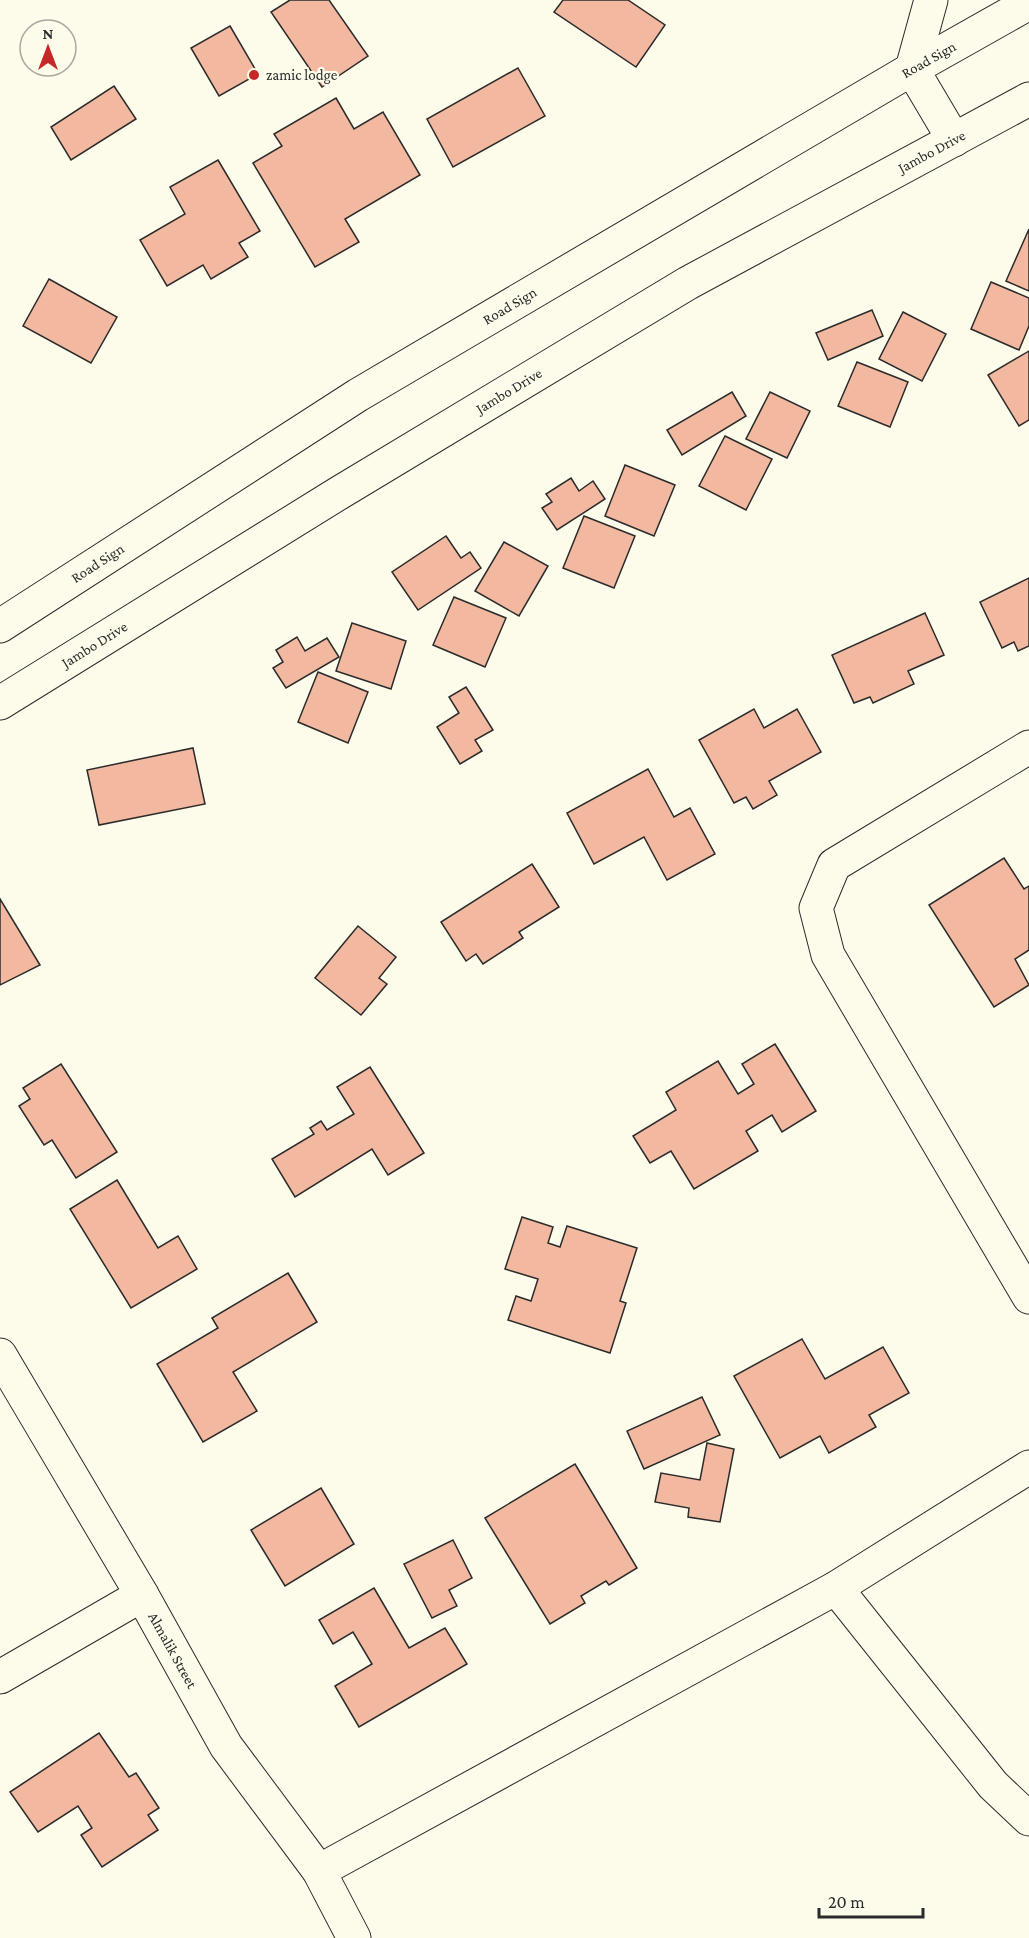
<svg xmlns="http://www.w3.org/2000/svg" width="1029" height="1938" font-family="'Crimson Pro',serif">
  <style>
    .building { fill: #f2b8a0; stroke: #2b2b2b; stroke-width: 1.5 }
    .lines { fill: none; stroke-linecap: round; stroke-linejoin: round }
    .minor-casing { stroke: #2b2b2b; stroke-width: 35 }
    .major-casing { stroke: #2b2b2b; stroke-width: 35 }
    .minor { stroke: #fdfbea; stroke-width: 33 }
    .major { stroke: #fdfbea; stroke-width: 33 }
    .poi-dot { fill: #c62828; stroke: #fdfbea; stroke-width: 2 }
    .labels { text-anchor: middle; stroke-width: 4.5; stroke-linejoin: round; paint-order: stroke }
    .street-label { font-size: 15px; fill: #2b2b2b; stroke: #fdfbea }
    .poi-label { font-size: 15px; fill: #2b2b2b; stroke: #fdfbea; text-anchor: start }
  </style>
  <rect width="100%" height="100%" fill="#fdfbea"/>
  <!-- building -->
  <g class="building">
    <polygon points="290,0 329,0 368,56 322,87 271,12"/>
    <polygon points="563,0 628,0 665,25 636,67 554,12"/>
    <polygon points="230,26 258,74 219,96 191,48"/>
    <polygon points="518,68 545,116 453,167 427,119"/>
    <polygon points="114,86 136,119 71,160 51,127"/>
    <polygon points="336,98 354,129 383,112 420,175 345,219 359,242 315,267 253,163 282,146 274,134"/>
    <polygon points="218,160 260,231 239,243 248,257 211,279 203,265 167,286 140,240 185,214 170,187"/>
    <polygon points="1029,229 1029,291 1006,281"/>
    <polygon points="49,279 117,317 91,363 23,326"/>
    <polygon points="991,282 1029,298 1029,326 1019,350 971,329"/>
    <polygon points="872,310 883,336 828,360 816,333"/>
    <polygon points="903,312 946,334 922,381 879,359"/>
    <polygon points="1029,351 1029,420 1019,426 988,375"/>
    <polygon points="857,362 908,382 890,427 838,406"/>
    <polygon points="732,392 746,416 682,455 667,430"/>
    <polygon points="770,392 810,411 787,458 746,439"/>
    <polygon points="725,436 772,459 746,510 699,486"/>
    <polygon points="625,465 675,485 654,536 605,516"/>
    <polygon points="571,478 579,491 593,481 605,499 557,530 542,508 552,502 546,494"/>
    <polygon points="584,516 635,536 614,588 563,568"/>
    <polygon points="446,536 461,558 470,552 481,568 418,610 392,572"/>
    <polygon points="504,542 548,566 519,616 475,591"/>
    <polygon points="1029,578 1029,646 1018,651 1014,642 1002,648 980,602"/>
    <polygon points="454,597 506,618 485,667 433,645"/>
    <polygon points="925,613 944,655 908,671 914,684 873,703 870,697 854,703 832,655"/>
    <polygon points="352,623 406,641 391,689 336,671"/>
    <polygon points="297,637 305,651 327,638 339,657 286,688 273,668 283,662 276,650"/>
    <polygon points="318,672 368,692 348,743 298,722"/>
    <polygon points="466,687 493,730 475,740 482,751 460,764 437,727 459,713 449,697"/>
    <polygon points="754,709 764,728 797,709 821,752 769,781 777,795 753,809 746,797 734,803 699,740"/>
    <polygon points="193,748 205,804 99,825 87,770"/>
    <polygon points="648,769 674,817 690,808 715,854 667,880 644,837 594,864 567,813"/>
    <polygon points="1004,858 1024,889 1029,886 1029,950 1015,959 1029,985 994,1007 929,905"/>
    <polygon points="532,864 559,907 519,932 523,938 483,964 476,954 466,961 441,922"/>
    <polygon points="0,899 40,965 0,985"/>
    <polygon points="358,926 396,957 379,978 387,984 361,1015 315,978"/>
    <polygon points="775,1044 816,1111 782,1132 772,1115 746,1131 758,1151 694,1189 671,1151 650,1163 633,1136 676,1110 666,1092 718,1061 738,1094 754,1084 742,1064"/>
    <polygon points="61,1064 117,1152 76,1178 52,1140 44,1145 19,1106 30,1099 23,1088"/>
    <polygon points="370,1067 424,1153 388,1175 372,1149 295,1197 272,1159 314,1134 310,1128 321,1121 327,1130 354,1114 337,1087"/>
    <polygon points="117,1180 158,1248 178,1236 197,1269 131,1308 70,1209"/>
    <polygon points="522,1217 553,1227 548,1243 560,1247 567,1226 637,1248 620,1301 626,1303 610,1353 508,1320 516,1296 531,1301 538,1279 505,1269"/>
    <polygon points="288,1273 317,1322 233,1372 257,1411 203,1442 157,1364 218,1328 212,1318"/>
    <polygon points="802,1339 825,1379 883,1347 909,1393 869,1415 876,1427 829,1453 820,1436 780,1458 734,1376"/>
    <polygon points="702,1397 720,1435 644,1469 627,1431"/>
    <polygon points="707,1443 734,1449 720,1522 688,1517 689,1508 655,1502 661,1473 700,1480"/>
    <polygon points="575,1464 637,1568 609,1585 606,1581 581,1596 585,1603 550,1624 485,1518"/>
    <polygon points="321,1488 354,1544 285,1586 251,1530"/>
    <polygon points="453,1540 472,1578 449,1590 457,1606 432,1618 404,1564"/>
    <polygon points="374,1588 409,1648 445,1628 467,1664 359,1727 335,1686 372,1664 353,1632 333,1644 319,1620"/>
    <polygon points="99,1733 129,1777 136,1773 159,1808 148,1815 158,1830 102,1867 81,1835 92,1828 78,1806 38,1832 10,1792"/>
  </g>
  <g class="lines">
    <!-- minor casing -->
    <g class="minor-casing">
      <g id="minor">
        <polyline points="931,0 912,69 954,140"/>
        <path id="s1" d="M0,703L339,493L688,283L1029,99"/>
        <polyline points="1029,747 834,865 816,908 828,955 1029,1297"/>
        <path id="s2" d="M0,1355L142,1595L226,1746L319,1871L354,1938"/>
        <polyline points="836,1588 993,1785 1029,1819"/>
        <polyline points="0,1677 142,1595"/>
        <polyline points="319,1871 836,1588 1029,1467"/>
      </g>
    </g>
    <!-- major casing -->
    <g class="major-casing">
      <g id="major">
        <path id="s3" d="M0,626L358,395L912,69L1029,3"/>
      </g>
    </g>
    <!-- minor -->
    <use href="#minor" class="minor"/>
    <!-- major -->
    <use href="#major" class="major"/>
  </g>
  <!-- markers -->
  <circle class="poi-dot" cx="254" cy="75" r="6"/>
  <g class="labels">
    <!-- street labels -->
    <g class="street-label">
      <text dy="5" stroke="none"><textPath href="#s3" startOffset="1088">Road Sign</textPath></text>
      <text dy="5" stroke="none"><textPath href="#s1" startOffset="1083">Jambo Drive</textPath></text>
      <text dy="5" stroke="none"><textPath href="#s3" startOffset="602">Road Sign</textPath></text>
      <text dy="5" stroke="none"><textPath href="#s1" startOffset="597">Jambo Drive</textPath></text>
      <text dy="5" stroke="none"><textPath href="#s3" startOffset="116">Road Sign</textPath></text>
      <text dy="5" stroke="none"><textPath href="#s1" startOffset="111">Jambo Drive</textPath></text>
      <text dy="5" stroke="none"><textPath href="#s2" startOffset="342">Almalik Street</textPath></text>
    </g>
    <!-- poi labels -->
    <g class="poi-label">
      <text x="266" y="80">zamic lodge</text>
    </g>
  </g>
  <!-- north arrow -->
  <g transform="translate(48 48)"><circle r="28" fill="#fdfbea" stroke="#a9a89e" stroke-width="1.5"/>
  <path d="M0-4.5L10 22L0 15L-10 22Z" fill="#c62828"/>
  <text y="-9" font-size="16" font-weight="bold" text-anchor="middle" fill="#2b2b2b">N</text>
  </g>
  <!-- scale -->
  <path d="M819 1908v9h104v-9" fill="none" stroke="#2b2b2b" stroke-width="3"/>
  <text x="828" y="1908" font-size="18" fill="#2b2b2b" stroke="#fdfbea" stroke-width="4.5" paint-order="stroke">20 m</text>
</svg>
